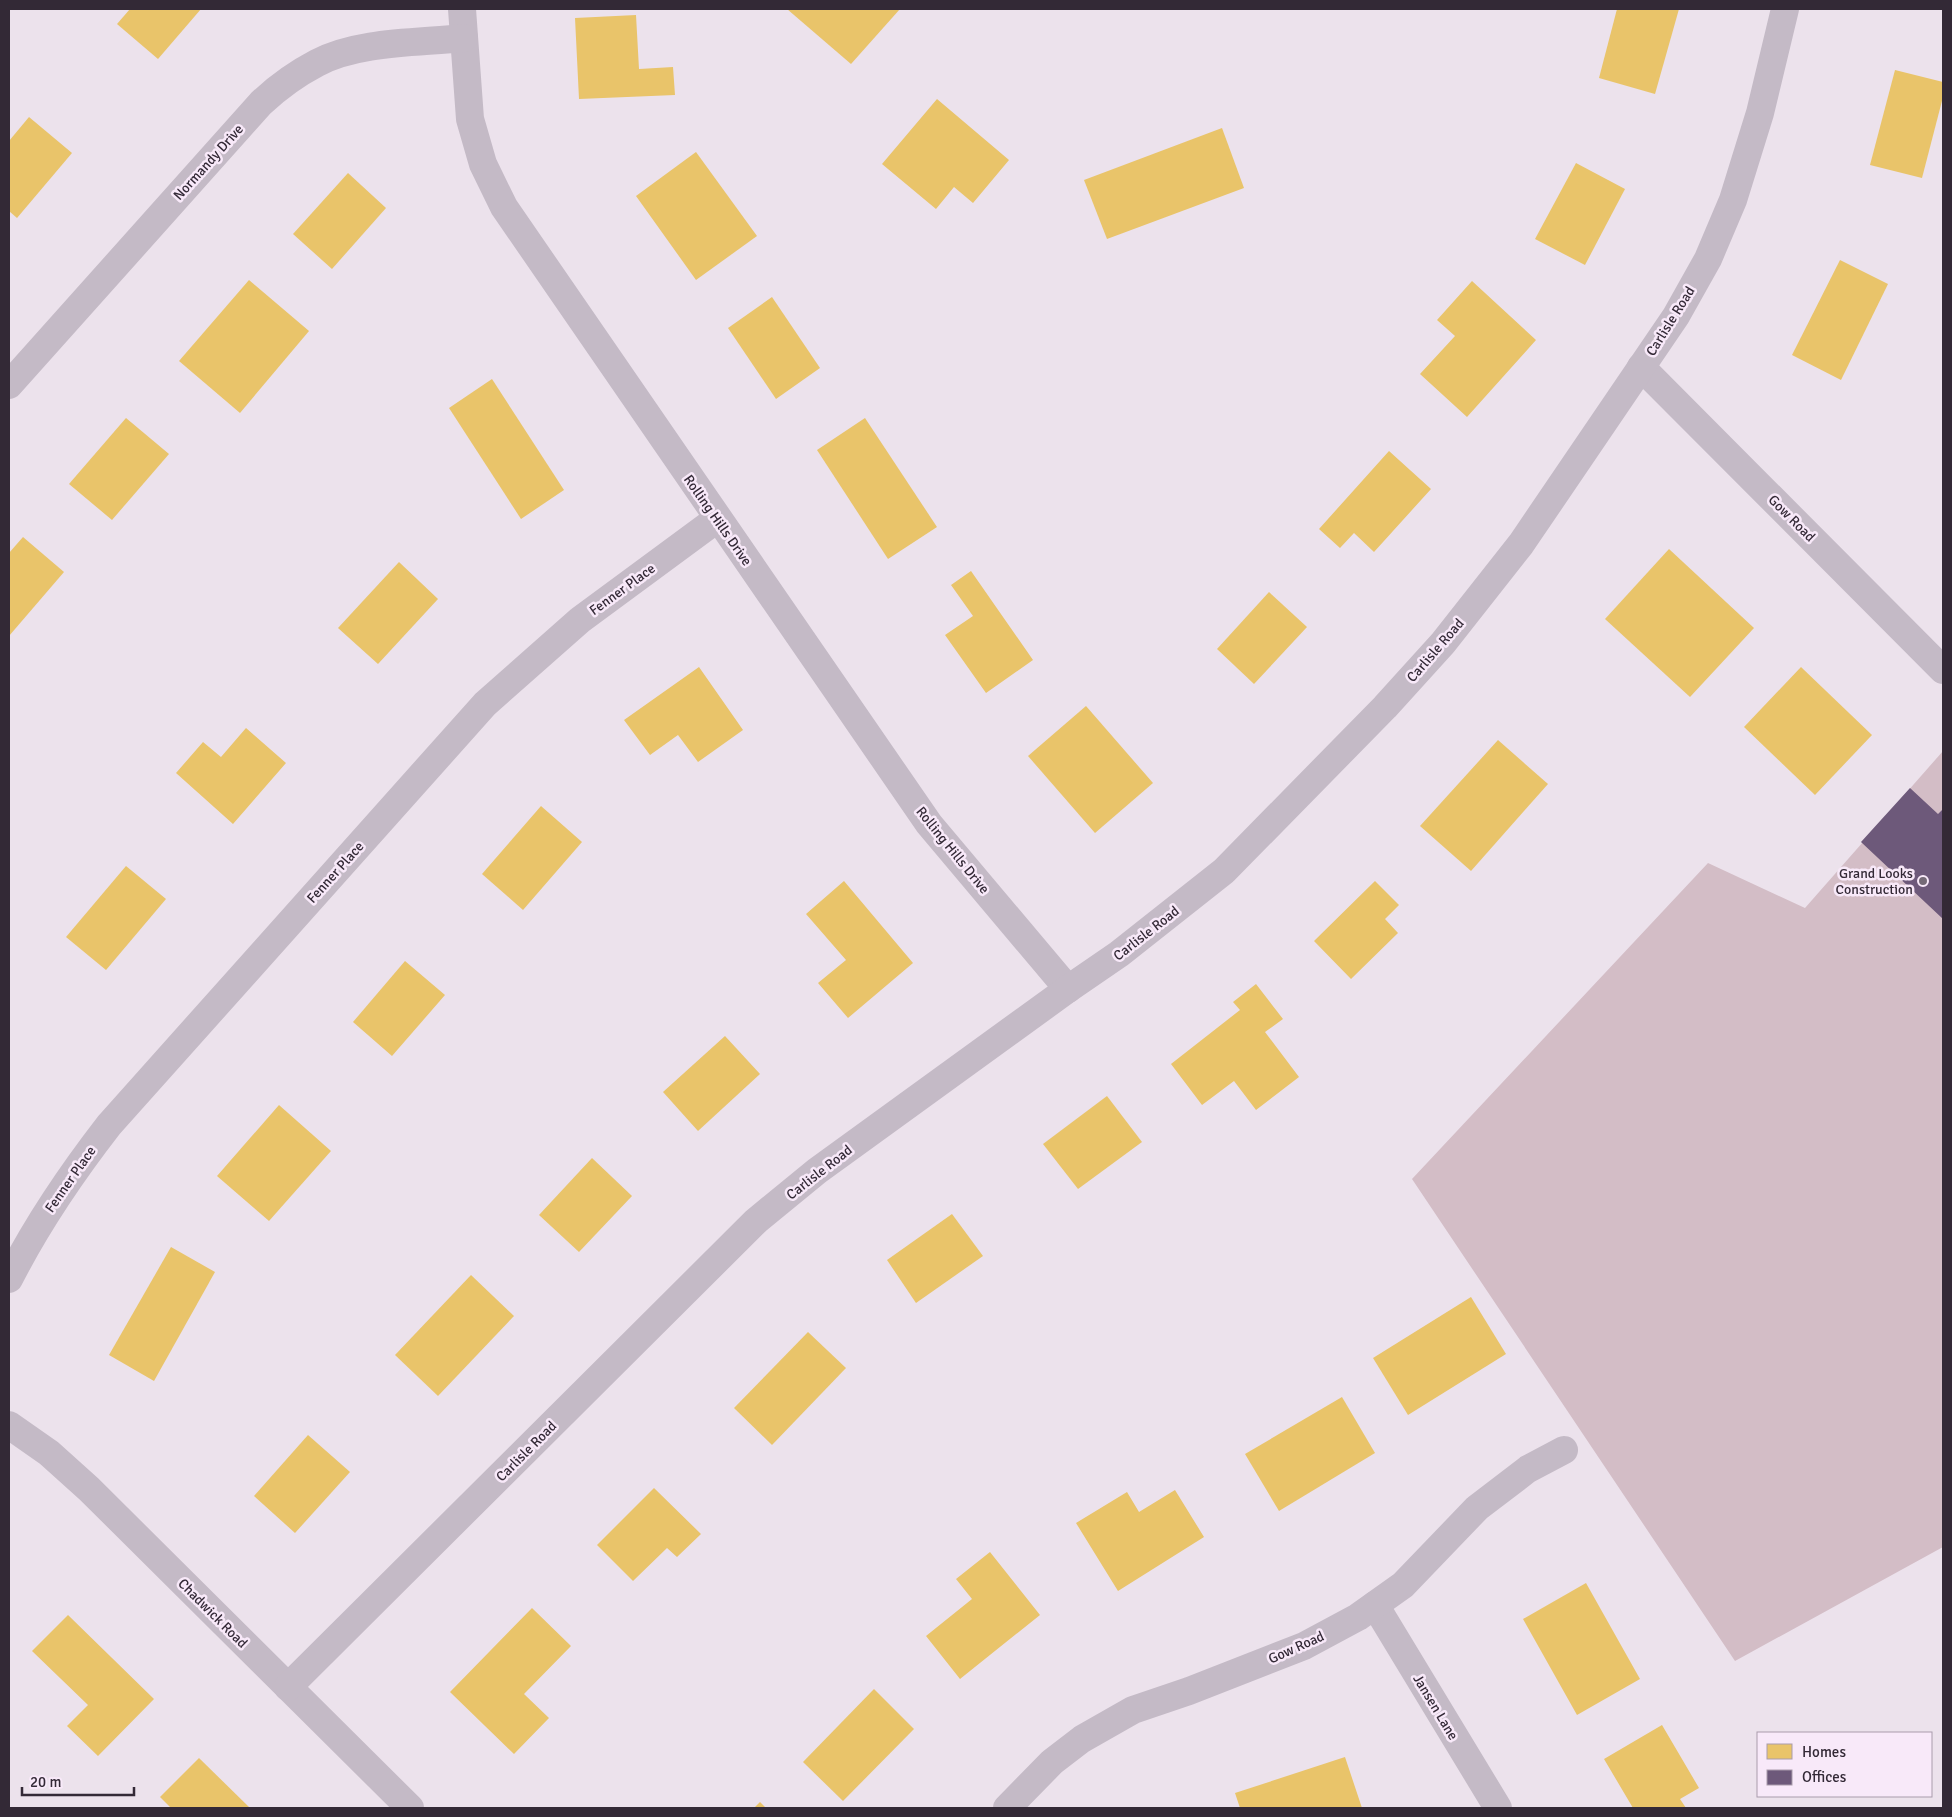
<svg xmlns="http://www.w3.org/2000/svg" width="1952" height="1817" font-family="Signika,sans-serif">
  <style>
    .green { fill: #d3bdc6 }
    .homes { fill: #e9c46a }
    .offices { fill: #6d597a }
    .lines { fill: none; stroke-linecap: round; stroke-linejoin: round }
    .street { stroke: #c4bac6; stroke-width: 28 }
    .poi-dot { fill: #746a76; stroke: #f8e9f9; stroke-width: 2 }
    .labels { text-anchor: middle; stroke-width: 5; stroke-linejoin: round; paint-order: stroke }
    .street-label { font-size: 14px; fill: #332936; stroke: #f8e9f9 }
    .poi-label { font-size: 14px; fill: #332936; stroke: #f8e9f9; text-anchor: end }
  </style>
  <rect width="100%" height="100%" fill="#ece2ec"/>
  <!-- green -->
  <polygon class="green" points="1943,751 1943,1547 1735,1661 1412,1179 1708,863 1805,908"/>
  <!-- homes -->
  <g class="homes">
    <polygon points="130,9 201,9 158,59 117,24"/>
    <polygon points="787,9 900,9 851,64"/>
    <polygon points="1617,9 1679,9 1655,94 1599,78"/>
    <polygon points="636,15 639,69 673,67 675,95 579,99 575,18"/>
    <polygon points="1895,70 1943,82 1943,97 1922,178 1870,165"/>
    <polygon points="937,99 1009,160 973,203 954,187 936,209 882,164"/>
    <polygon points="29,117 72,153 17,218 9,211 9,141"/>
    <polygon points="1222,128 1244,188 1107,239 1084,180"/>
    <polygon points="696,152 757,236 696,280 636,196"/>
    <polygon points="1576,163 1625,189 1585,265 1535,239"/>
    <polygon points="348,173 386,208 332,269 293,234"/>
    <polygon points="1840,260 1888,284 1841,380 1792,355"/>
    <polygon points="249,280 309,331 240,413 179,361"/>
    <polygon points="1472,281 1536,340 1467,417 1420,374 1455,336 1437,320"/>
    <polygon points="772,297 820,368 776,399 728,328"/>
    <polygon points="492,379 564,490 521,519 449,408"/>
    <polygon points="126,418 169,454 112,520 69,484"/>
    <polygon points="865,418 937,527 888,559 817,450"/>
    <polygon points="1389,451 1431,489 1374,552 1354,533 1340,548 1319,529"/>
    <polygon points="23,537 64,572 9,636 9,553"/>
    <polygon points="1669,549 1754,628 1690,697 1605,619"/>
    <polygon points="399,562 438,599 378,664 338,628"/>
    <polygon points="971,571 1033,660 986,693 945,635 973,616 951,585"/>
    <polygon points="1269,592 1307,627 1254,684 1217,649"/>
    <polygon points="699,667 743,730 698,762 678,735 650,755 624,720"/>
    <polygon points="1801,667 1872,735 1815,795 1744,727"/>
    <polygon points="1086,706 1153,783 1095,833 1028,756"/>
    <polygon points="246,728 286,763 233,824 176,773 203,742 221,757"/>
    <polygon points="1498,740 1548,784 1471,871 1420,826"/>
    <polygon points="541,806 582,842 523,910 482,874"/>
    <polygon points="126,866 166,899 106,970 66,937"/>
    <polygon points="844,881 913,963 848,1018 818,983 846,960 806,914"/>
    <polygon points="1375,881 1399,905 1385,919 1398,933 1351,979 1314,941"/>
    <polygon points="405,961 445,995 392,1056 353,1022"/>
    <polygon points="1256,984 1283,1019 1265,1032 1299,1077 1256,1110 1234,1081 1202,1105 1171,1064 1240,1010 1233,1002"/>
    <polygon points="725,1036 760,1074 698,1131 663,1092"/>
    <polygon points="1107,1096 1142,1142 1078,1189 1043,1144"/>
    <polygon points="279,1105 331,1151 269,1221 217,1176"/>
    <polygon points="592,1158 632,1196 579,1252 539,1215"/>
    <polygon points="952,1214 983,1256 916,1303 887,1260"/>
    <polygon points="171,1247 215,1272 154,1381 109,1355"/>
    <polygon points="471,1275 514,1316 438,1396 395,1355"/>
    <polygon points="1471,1297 1506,1354 1408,1415 1373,1358"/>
    <polygon points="808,1332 846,1368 772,1445 734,1408"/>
    <polygon points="1342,1397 1375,1453 1279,1511 1245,1454"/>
    <polygon points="308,1435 350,1472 295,1533 254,1496"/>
    <polygon points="654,1488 701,1534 677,1557 667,1548 633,1581 597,1545"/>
    <polygon points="1175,1490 1204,1537 1118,1591 1076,1523 1127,1492 1139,1512"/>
    <polygon points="990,1552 1040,1615 960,1679 926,1636 972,1599 956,1579"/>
    <polygon points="1586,1583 1640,1679 1577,1715 1523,1619"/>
    <polygon points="532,1608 571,1646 524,1694 549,1718 514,1754 450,1692"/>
    <polygon points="68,1615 154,1699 98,1756 67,1726 88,1705 32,1651"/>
    <polygon points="874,1689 914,1729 843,1801 803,1762"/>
    <polygon points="1662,1725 1699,1788 1680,1799 1686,1808 1633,1808 1604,1759"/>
    <polygon points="1345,1757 1362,1808 1240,1808 1235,1793"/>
    <polygon points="199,1758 250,1808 171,1808 160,1797"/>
    <polygon points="760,1802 766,1808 754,1808"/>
  </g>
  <!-- offices -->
  <polygon class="offices" points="1910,788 1938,814 1943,809 1943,919 1861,842"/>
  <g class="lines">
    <!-- street -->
    <g class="street">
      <polyline points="462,9 470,119 483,164 504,207 929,824 1068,989"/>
      <polyline points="1641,367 1943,670"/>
      <path d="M9,385L261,103C278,87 296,74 317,63C358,41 419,43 464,38"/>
      <path d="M9,1279C37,1224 71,1174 109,1125L485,704L580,620L717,519"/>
      <polyline points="9,1425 49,1453 89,1489 410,1808"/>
      <polyline points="1375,1605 1498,1808"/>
      <polyline points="288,1687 756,1221 817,1171 1068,989 1119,954 1224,871 1385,707 1443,643 1521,544 1676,316 1708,259 1733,200 1760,113 1785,9"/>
      <polyline points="1007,1808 1052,1762 1082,1739 1133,1710 1189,1691 1304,1646 1358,1617 1403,1585 1477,1508 1528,1469 1564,1450"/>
    </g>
  </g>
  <!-- markers -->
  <circle class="poi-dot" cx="1923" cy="881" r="5"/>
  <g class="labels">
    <!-- street labels -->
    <g class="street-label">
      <text transform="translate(208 162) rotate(-48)" y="5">Normandy Drive</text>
      <text transform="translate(1670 321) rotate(-58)" y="5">Carlisle Road</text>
      <text transform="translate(1792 518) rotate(45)" y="5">Gow Road</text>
      <text transform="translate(718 520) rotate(55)" y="5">Rolling Hills Drive</text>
      <text transform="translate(622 589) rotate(-36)" y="5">Fenner Place</text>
      <text transform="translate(1435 650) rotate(-49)" y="5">Carlisle Road</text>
      <text transform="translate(953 850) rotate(51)" y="5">Rolling Hills Drive</text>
      <text transform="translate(335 872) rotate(-48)" y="5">Fenner Place</text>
      <text transform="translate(1146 933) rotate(-38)" y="5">Carlisle Road</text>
      <text transform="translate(819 1172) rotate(-38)" y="5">Carlisle Road</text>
      <text transform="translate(70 1179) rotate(-55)" y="5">Fenner Place</text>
      <text transform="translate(526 1451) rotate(-45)" y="5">Carlisle Road</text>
      <text transform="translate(213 1613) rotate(45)" y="5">Chadwick Road</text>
      <text transform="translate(1296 1647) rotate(-24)" y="5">Gow Road</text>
      <text transform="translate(1436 1707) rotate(59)" y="5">Jansen Lane</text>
    </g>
    <!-- poi labels -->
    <g class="poi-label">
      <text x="1913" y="878">Grand Looks<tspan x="1913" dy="16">Construction</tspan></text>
    </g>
  </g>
  <!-- border -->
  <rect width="1952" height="1817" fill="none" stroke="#332936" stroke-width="20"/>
  <!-- legend -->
  <rect x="1757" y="1732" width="175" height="65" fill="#f8e9f9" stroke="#a99cab"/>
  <rect x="1767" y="1744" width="25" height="15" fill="#e9c46a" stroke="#a99cab"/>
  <text x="1802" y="1757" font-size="15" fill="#332936">Homes</text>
  <rect x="1767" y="1770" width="25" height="15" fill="#6d597a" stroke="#a99cab"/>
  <text x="1802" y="1782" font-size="15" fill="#332936">Offices</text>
  <!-- scale -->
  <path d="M22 1787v8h112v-8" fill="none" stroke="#332936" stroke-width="2.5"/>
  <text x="30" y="1787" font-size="15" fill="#332936" stroke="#f8e9f9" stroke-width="4" paint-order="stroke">20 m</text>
</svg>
